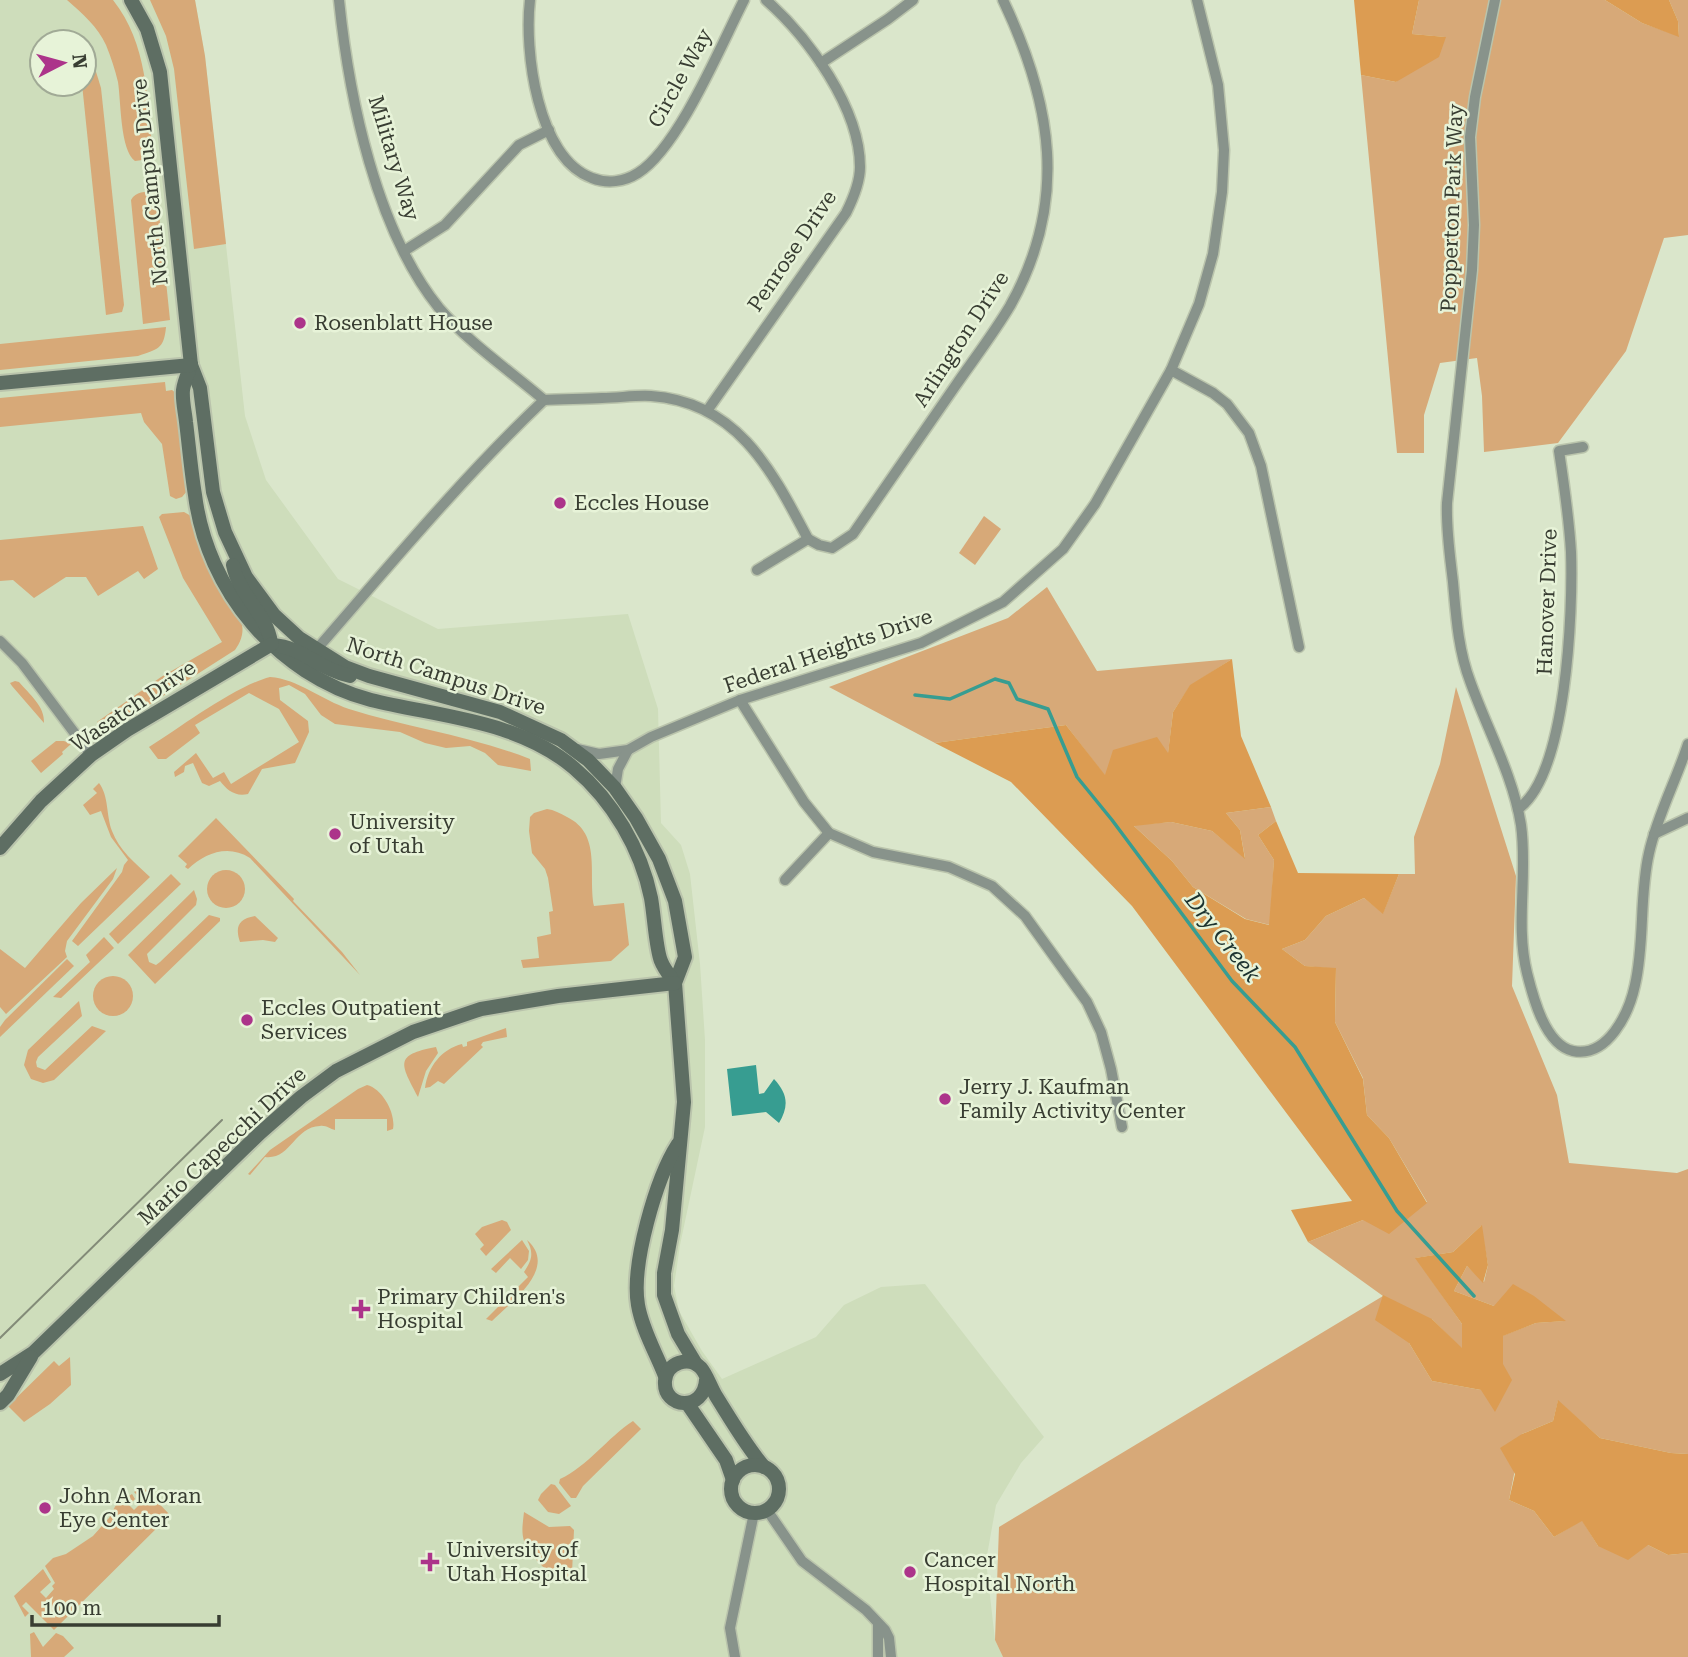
<svg xmlns="http://www.w3.org/2000/svg" width="1688" height="1657" font-family="'Roboto Serif',serif">
  <style>
    .built { fill: #ceddbb; fill-rule: evenodd }
    .green { fill: #d7a978; fill-rule: evenodd }
    .forest { fill: #dc9c52 }
    .water { fill: #379d91 }
    .lines { fill: none; stroke-linecap: round; stroke-linejoin: round }
    .stream { stroke: #379d91; stroke-width: 3.5 }
    .street-casing { stroke: #bac4ac; stroke-width: 13 }
    .secondary-casing { stroke: #bac4ac; stroke-width: 18 }
    .street { stroke: #88938b; stroke-width: 10 }
    .secondary { stroke: #5e6e63; stroke-width: 14 }
    .tram { stroke: #838b78; stroke-width: 2 }
    .poi-dot { fill: #ac348a; stroke: #e7f3d8; stroke-width: 2.5 }
    .labels { text-anchor: middle; stroke-width: 5; stroke-linejoin: round; paint-order: stroke }
    .street-label { font-size: 21px; fill: #383d32; stroke: #e7f3d8 }
    .poi-label { font-size: 21px; fill: #383d32; stroke: #e7f3d8; text-anchor: start }
    .water-label { font-size: 23px; font-style: italic; fill: #1b322f; stroke: #e7f3d8 }
  </style>
  <rect width="100%" height="100%" fill="#dae6cb"/>
  <!-- built -->
  <path class="built" d="M0,0H195L205,56L245,416L266,480L338,579L438,629L628,614L658,709L661,823L681,845L690,874L700,964L705,1040V1127L680,1245L674,1286L679,1311L702,1351L722,1379L816,1337L844,1305L881,1287L925,1284L1044,1437L1021,1463L996,1505L986,1561L995,1640L1003,1657H0ZM42,42H84V84H42Z"/>
  <!-- green -->
  <g class="green">
    <path d="M67,0H113C148,44 147,100 153,153L150,159L135,161C120,150 121,101 118,82C115,70 111,57 106,45C98,27 82,13 67,0Z"/>
    <polygon points="150,0 195,0 205,56 226,244 194,249 174,69 166,36"/>
    <polygon points="1419,0 1605,0 1642,23 1679,36 1678,21 1669,0 1688,0 1688,235 1664,238 1626,351 1558,443 1484,452 1482,396 1477,358 1440,363 1424,415 1424,453 1397,453 1361,75 1396,82 1445,37 1412,34"/>
    <polygon points="84,49 93,62 101,88 124,305 122,312 106,315 82,84"/>
    <path d="M154,191L157,194L170,320L143,324L131,200C136,191 145,192 154,191Z"/>
    <path d="M166,327C164,350 157,349 138,356L0,370V344Z"/>
    <polygon points="165,382 166,391 172,390 177,394 187,491 182,497 176,499 170,496 162,444 144,422 141,413 0,427 0,398"/>
    <path d="M184,512L191,516C195,537 204,560 214,578C223,593 238,608 242,625C244,634 240,643 235,650L105,733L97,722L161,677L222,642L183,578L159,517L162,514Z"/>
    <polygon points="984,516 1001,529 975,565 959,553"/>
    <polygon points="143,526 158,569 144,579 138,571 98,596 86,577 66,577 34,598 13,580 0,581 0,540"/>
    <polygon points="1047,587 1097,671 1232,659 1190,686 1173,712 1168,754 1105,776 1066,725 935,743 829,687 1008,618"/>
    <path d="M270,677C298,679 322,700 349,709C409,728 472,736 530,759L531,771L498,765L485,753L470,746L446,748L425,743L400,732L335,724L321,715L305,694L289,685L279,688L280,700L308,721L309,732L295,763L262,769L248,794C235,797 227,790 220,781L209,786L202,783L193,763L185,766L184,772L175,777L174,772L196,753L213,778L224,772L231,784L299,742L279,709L249,693L195,725L200,733L166,759H158L149,747C181,727 235,686 270,677Z"/>
    <path d="M15,681L19,682C29,694 45,706 44,723L12,686L10,683Z"/>
    <path d="M1456,687L1516,876L1512,986L1557,1095L1569,1163L1677,1173L1688,1169V1454L1671,1453L1600,1438L1558,1401L1553,1421L1522,1434L1509,1500L1534,1511L1554,1537L1582,1520L1598,1546L1648,1545L1668,1555L1688,1553V1657H1003L995,1640L999,1527L1383,1296L1308,1242L1363,1220L1427,1202L1389,1138L1367,1115L1363,1078L1335,1022L1336,969L1305,966L1282,949L1305,940L1326,916L1364,898L1383,913L1399,874H1415L1414,837L1440,764ZM1481,1226L1488,1265L1484,1282L1467,1266L1454,1291L1494,1306L1564,1321L1536,1323L1502,1336L1503,1364L1481,1390L1432,1381L1409,1343L1432,1319L1462,1349V1324L1416,1258L1453,1252Z"/>
    <polygon points="56,741 64,741 71,744 62,752 63,754 41,773 31,761"/>
    <path d="M99,783C109,796 106,815 112,831C119,850 135,863 150,877L78,946L72,941L122,872L124,865L128,860L111,837L101,811L90,815L83,805L97,793L93,789Z"/>
    <polygon points="1271,807 1276,821 1258,835 1274,860 1270,925 1246,919 1193,887 1172,861 1133,825 1171,822 1212,831 1245,858 1240,830 1226,813"/>
    <path d="M547,809C554,810 560,813 567,817C602,834 588,874 594,906L624,903L629,945L611,961L523,968L521,960L539,958L537,937L551,934L549,912L553,911L548,878L545,869L532,853L529,831L530,817L534,813Z"/>
    <path d="M216,818L294,899L293,901L342,952L360,975L250,858C228,844 205,853 188,869L185,867L187,864L178,856Z"/>
    <polygon points="117,868 113,879 67,941 65,951 67,957 6,1014 0,1007 0,949 25,968 81,903"/>
    <circle cx="226" cy="889" r="19"/>
    <polygon points="171,874 181,884 118,944 109,934"/>
    <polygon points="194,890 197,899 196,905 147,954 149,962 156,965 160,962 209,915 220,918 220,921 155,984 128,955"/>
    <path d="M255,916L278,938L275,942L263,940L240,942C235,927 238,919 255,916Z"/>
    <polygon points="104,937 114,948 61,998 53,997 90,962 86,955"/>
    <polygon points="67,959 74,966 0,1037 0,1027 5,1020"/>
    <circle cx="113" cy="996" r="20"/>
    <polygon points="79,1001 82,1016 38,1057 36,1062 37,1067 45,1070 92,1026 106,1031 54,1080 43,1083 31,1079 24,1065 28,1050"/>
    <path d="M506,1028L507,1037L483,1042L481,1045L483,1047L444,1084L438,1081L430,1087L425,1088C428,1066 442,1049 462,1044L463,1047L467,1046V1042Z"/>
    <path d="M436,1047L438,1053L426,1071L418,1097C401,1064 393,1055 436,1047Z"/>
    <path d="M367,1085C383,1089 396,1114 393,1129L387,1131V1119H335V1130C330,1129 326,1125 320,1126C294,1127 291,1160 265,1157L250,1175L248,1174L270,1150L358,1089Z"/>
    <polygon points="502,1220 507,1222 511,1230 486,1256 480,1249 484,1245 475,1234 482,1227"/>
    <polygon points="522,1240 529,1251 528,1260 521,1269 510,1258 496,1273 491,1269"/>
    <path d="M527,1240C559,1268 511,1302 492,1321L486,1319L528,1277L524,1272C532,1260 534,1253 527,1240Z"/>
    <polygon points="70,1357 71,1385 50,1404 24,1422 8,1406 54,1361 59,1366"/>
    <path d="M633,1421L641,1429L583,1486L576,1498H571L559,1483L560,1479C588,1466 607,1438 633,1421Z"/>
    <polygon points="551,1484 555,1485 571,1506 559,1514 548,1512 538,1500 541,1494"/>
    <polygon points="143,1487 170,1515 54,1630 26,1602 22,1606 29,1613 25,1617 14,1596 43,1569 51,1582 40,1592 46,1598 54,1589 52,1586 55,1583 45,1566 53,1558 66,1554 93,1536 109,1518 117,1503 132,1494 135,1499 129,1505 134,1510 143,1501 134,1492"/>
    <path d="M524,1512L549,1527L570,1526L574,1530L572,1573L569,1582C555,1582 528,1554 524,1541C521,1531 523,1522 524,1512Z"/>
    <polygon points="34,1632 43,1647 56,1633 63,1636 74,1648 64,1657 31,1657 30,1634"/>
  </g>
  <!-- forest -->
  <g class="forest">
    <polygon points="1354,0 1419,0 1412,34 1446,37 1439,57 1396,82 1361,75"/>
    <polygon points="1605,0 1669,0 1678,21 1679,37 1642,23"/>
    <polygon points="1232,659 1241,736 1271,807 1226,813 1240,830 1245,859 1212,831 1171,822 1134,826 1172,861 1193,887 1245,919 1269,925 1274,860 1258,835 1276,821 1298,873 1399,874 1383,914 1364,898 1326,916 1305,940 1282,949 1305,966 1336,968 1335,1022 1363,1079 1367,1115 1389,1138 1427,1203 1389,1234 1363,1220 1308,1242 1291,1210 1352,1201 1132,906 1011,782 935,743 1066,725 1105,775 1113,750 1157,737 1168,753 1173,712 1190,685"/>
    <polygon points="1482,1225 1488,1265 1483,1283 1467,1266 1454,1291 1494,1306 1513,1284 1534,1296 1566,1321 1536,1323 1503,1336 1503,1364 1512,1380 1495,1412 1481,1390 1432,1381 1409,1343 1375,1320 1383,1295 1432,1319 1462,1348 1462,1324 1415,1258 1453,1252"/>
    <polygon points="1558,1400 1600,1438 1671,1453 1688,1454 1688,1553 1668,1555 1648,1545 1628,1560 1598,1546 1582,1521 1554,1537 1534,1511 1509,1500 1515,1474 1500,1448 1522,1434 1553,1421"/>
  </g>
  <!-- water -->
  <path class="water" d="M756,1065L759,1094L764,1093L774,1079C788,1094 789,1106 779,1123L766,1112L732,1116L727,1069Z"/>
  <g class="lines">
    <!-- stream -->
    <polyline class="stream" points="915,695 950,699 995,679 1009,683 1017,699 1048,709 1077,777 1112,820 1232,981 1295,1047 1397,1211 1474,1296"/>
    <!-- street casing -->
    <g class="street-casing">
      <g id="street">
        <path d="M339,0C349,98 376,230 439,308C469,343 509,370 544,400C563,399 583,399 602,398C619,398 634,395 651,396C738,402 772,471 808,539"/>
        <path d="M530,0C524,50 537,158 592,178C607,184 624,182 638,173C679,147 721,45 744,0"/>
        <path d="M1495,0L1475,97L1470,137L1474,225L1472,270L1447,503C1446,530 1450,556 1453,582C1456,615 1458,649 1470,681C1487,729 1513,775 1521,825C1528,874 1515,924 1527,973C1533,997 1545,1045 1573,1051C1608,1058 1629,1013 1635,985C1645,942 1639,896 1649,853C1657,816 1676,781 1688,744"/>
        <polyline points="821,63 888,19 913,0"/>
        <polyline points="404,251 445,225 519,145 549,130"/>
        <polyline points="1171,370 1213,393 1227,404 1249,433 1261,466 1299,647"/>
        <path d="M707,411L846,213C853,199 860,183 860,167C860,108 808,37 766,0"/>
        <path d="M808,539L819,545L832,548L853,534C887,484 922,435 956,385C974,359 994,333 1010,306C1069,201 1052,103 1003,0"/>
        <polyline points="757,570 808,539"/>
        <polyline points="0,641 22,663 91,755"/>
        <path d="M316,650C390,565 462,478 544,400"/>
        <polyline points="740,700 804,802 829,833 873,852 949,867 992,886 1025,916 1087,1002 1101,1032 1111,1069 1122,1127"/>
        <polyline points="577,749 599,754 628,750 651,737 740,700 921,643 1003,602 1063,549 1095,504 1171,370 1199,304 1213,254 1222,192 1224,150 1218,85 1197,0"/>
        <polyline points="615,788 618,769 628,750"/>
        <path d="M1518,809C1567,775 1573,610 1571,552C1569,518 1564,484 1559,451L1583,447"/>
        <polyline points="1654,834 1688,818"/>
        <polyline points="785,880 829,833"/>
        <polyline points="767,1510 802,1561 866,1610 885,1630 889,1638 891,1657"/>
        <polyline points="878,1625 878,1657"/>
        <polyline points="735,1657 730,1628 754,1513"/>
      </g>
    </g>
    <!-- secondary casing -->
    <g class="secondary-casing">
      <g id="secondary">
        <polyline points="131,0 147,29 160,72 191,365 200,388 213,492 225,532 246,577 274,615 299,638 345,667 369,676 500,712 561,740 588,760 615,788 636,818 659,859 675,901 685,957 675,983 684,1102 672,1230 664,1273 664,1295 678,1334 696,1364"/>
        <path d="M191,365C188,373 184,382 183,390C182,400 185,412 186,422C189,446 191,471 195,495C207,590 277,675 371,700C440,717 518,720 574,768C613,801 641,849 651,898C654,914 656,950 661,961C664,969 670,976 675,983"/>
        <polyline points="0,383 191,365"/>
        <path d="M233,565C239,596 267,613 271,643"/>
        <path d="M273,645C302,647 320,670 350,676"/>
        <polyline points="0,848 41,801 91,755 127,730 272,644"/>
        <polyline points="0,1374 33,1353 260,1133 301,1097 336,1071 413,1032 481,1009 558,996 675,983"/>
        <path d="M665,1376C656,1353 642,1329 638,1305C631,1265 656,1178 678,1144"/>
        <path d="M706,1380C704,1412 663,1409 665,1381C666,1363 689,1355 701,1368C707,1375 711,1388 716,1396C731,1420 746,1446 764,1467"/>
        <polyline points="0,1403 8,1395 31,1357"/>
        <polyline points="687,1403 726,1460 733,1480"/>
        <circle cx="755" cy="1489" r="24"/>
      </g>
    </g>
    <!-- street -->
    <use href="#street" class="street"/>
    <!-- secondary -->
    <use href="#secondary" class="secondary"/>
    <!-- tram -->
    <polyline class="tram" points="0,1338 222,1120"/>
  </g>
  <!-- markers -->
  <g class="poi-dot">
    <circle cx="300" cy="323" r="7"/>
    <circle cx="560" cy="503" r="7"/>
    <circle cx="335" cy="834" r="7"/>
    <circle cx="247" cy="1020" r="7"/>
    <circle cx="945" cy="1099" r="7"/>
    <path d="M357.5 1298.5h7v7h7v7h-7v7h-7v-7h-7v-7h7z"/>
    <circle cx="45" cy="1508" r="7"/>
    <path d="M426.5 1551.5h7v7h7v7h-7v7h-7v-7h-7v-7h7z"/>
    <circle cx="910" cy="1572" r="7"/>
  </g>
  <g class="labels">
    <!-- street labels -->
    <g class="street-label">
      <text transform="translate(680 78) rotate(-61)" y="7">Circle Way</text>
      <text transform="translate(394 158) rotate(73)" y="7">Military Way</text>
      <text transform="translate(150 182) rotate(-96)" y="7">North Campus Drive</text>
      <text transform="translate(1452 208) rotate(-88)" y="7">Popperton Park Way</text>
      <text transform="translate(792 251) rotate(-56)" y="7">Penrose Drive</text>
      <text transform="translate(961 339) rotate(-57)" y="7">Arlington Drive</text>
      <text transform="translate(1547 602) rotate(-88)" y="7">Hanover Drive</text>
      <text transform="translate(828 651) rotate(-19)" y="7">Federal Heights Drive</text>
      <text transform="translate(446 676) rotate(18)" y="7">North Campus Drive</text>
      <text transform="translate(133 706) rotate(-34)" y="7">Wasatch Drive</text>
      <text transform="translate(222 1146) rotate(-43)" y="7">Mario Capecchi Drive</text>
    </g>
    <!-- poi labels -->
    <g class="poi-label">
      <text x="314" y="330">Rosenblatt House</text>
      <text x="574" y="510">Eccles House</text>
      <text x="349" y="829">University<tspan x="349" dy="24">of Utah</tspan></text>
      <text x="261" y="1015">Eccles Outpatient<tspan x="261" dy="24">Services</tspan></text>
      <text x="959" y="1094">Jerry J. Kaufman<tspan x="959" dy="24">Family Activity Center</tspan></text>
      <text x="377" y="1304">Primary Children's<tspan x="377" dy="24">Hospital</tspan></text>
      <text x="59" y="1503">John A Moran<tspan x="59" dy="24">Eye Center</tspan></text>
      <text x="446" y="1557">University of<tspan x="446" dy="24">Utah Hospital</tspan></text>
      <text x="924" y="1567">Cancer<tspan x="924" dy="24">Hospital North</tspan></text>
    </g>
    <!-- water labels -->
    <g class="water-label">
      <text transform="translate(1223 937) rotate(52)" y="8">Dry Creek</text>
    </g>
  </g>
  <!-- north arrow -->
  <g transform="translate(63 63) rotate(84)"><circle r="33" fill="#e7f3d8" stroke="#a1aa96" stroke-width="2"/>
  <path d="M0-5L12 26L0 18L-12 26Z" fill="#ac348a"/>
  <text y="-10" font-size="19" font-weight="bold" text-anchor="middle" fill="#383d32">N</text>
  </g>
  <!-- scale -->
  <path d="M32 1615v10h187v-10" fill="none" stroke="#383d32" stroke-width="3.5"/>
  <text x="42" y="1615" font-size="21" fill="#383d32" stroke="#e7f3d8" stroke-width="5" paint-order="stroke">100 m</text>
</svg>
